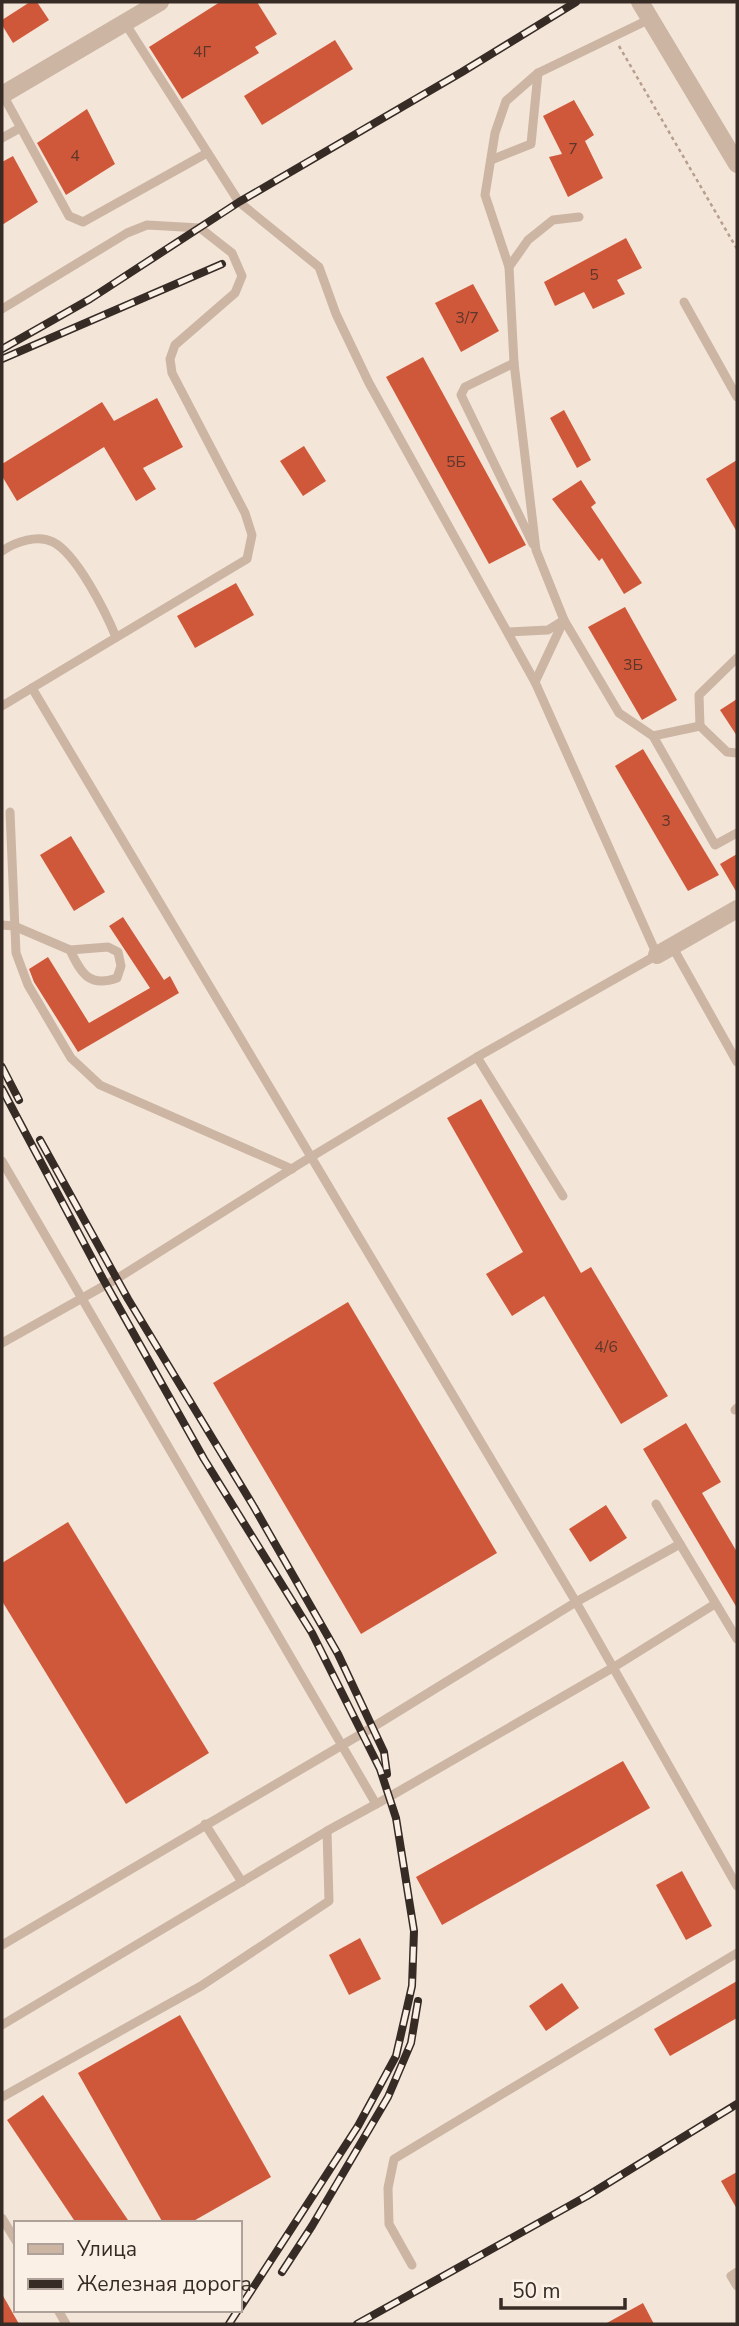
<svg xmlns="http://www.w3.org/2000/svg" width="739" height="2326" font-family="'Nunito Sans',sans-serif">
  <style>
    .building { fill: #d0583a }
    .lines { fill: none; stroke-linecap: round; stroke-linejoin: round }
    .path { stroke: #b89e8e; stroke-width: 2.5; stroke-dasharray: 3.5 3.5; stroke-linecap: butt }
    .service { stroke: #cdb5a4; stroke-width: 9 }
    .minor { stroke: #cdb5a4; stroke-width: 18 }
    .rail-casing { stroke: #372b26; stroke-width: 8 }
    .rail { stroke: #fbf0e6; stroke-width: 5; stroke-dasharray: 16; stroke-linecap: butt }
    .labels { text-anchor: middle; stroke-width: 6; stroke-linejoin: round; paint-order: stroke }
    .number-label { font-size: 16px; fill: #5d362b }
  </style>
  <rect width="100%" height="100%" fill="#f3e6d9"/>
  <!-- building -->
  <g class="building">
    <polygon points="30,2 37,2 49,20 13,43 2,25 2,20"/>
    <polygon points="220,2 257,2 277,34 255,47 259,53 182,99 149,47"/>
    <polygon points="335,40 353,69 262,125 244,96"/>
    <polygon points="574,100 594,135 585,141 603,178 568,197 549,157 562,154 543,116"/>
    <polygon points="87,109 115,164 66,195 37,143"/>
    <polygon points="13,156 38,202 2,225 2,162"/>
    <polygon points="626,238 642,268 617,280 625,294 593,309 584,292 555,306 544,282"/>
    <polygon points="473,284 499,331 461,352 435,303"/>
    <polygon points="423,357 526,545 489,564 386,377"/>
    <polygon points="157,398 183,447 143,468 156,489 136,501 104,447 17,501 2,476 2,464 102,402 114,421"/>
    <polygon points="564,410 591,460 577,468 550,418"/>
    <polygon points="304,446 326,481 303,496 280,461"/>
    <polygon points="737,460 737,532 706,479"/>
    <polygon points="581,480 596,503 591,507 642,583 624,594 602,558 599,561 552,499"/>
    <polygon points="236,583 254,615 195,648 177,616"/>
    <polygon points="625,607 677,700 642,720 588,627"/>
    <polygon points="737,699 737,736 720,710"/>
    <polygon points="643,749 719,875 688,891 615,766"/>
    <polygon points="71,836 105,892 74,911 40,855"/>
    <polygon points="737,854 737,893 720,864"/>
    <polygon points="123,917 164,980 170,976 179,993 78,1052 34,982 29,969 48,957 89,1023 150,988 109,926"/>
    <polygon points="481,1099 581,1273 591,1267 668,1396 621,1424 544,1296 512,1316 486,1274 523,1252 447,1118"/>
    <polygon points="348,1302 497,1553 361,1634 213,1383"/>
    <polygon points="686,1423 721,1482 702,1493 737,1552 737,1608 643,1449"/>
    <polygon points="606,1505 627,1538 590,1562 569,1529"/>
    <polygon points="68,1522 209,1753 126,1804 2,1601 2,1563"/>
    <polygon points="623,1761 650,1808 442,1925 416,1877"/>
    <polygon points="682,1871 712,1926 686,1940 656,1885"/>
    <polygon points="360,1938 381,1979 349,1995 329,1955"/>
    <polygon points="737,1981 737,2018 670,2056 654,2029"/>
    <polygon points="562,1983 579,2008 546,2031 529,2006"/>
    <polygon points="180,2015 271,2177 190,2223 163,2223 78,2073"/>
    <polygon points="43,2095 130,2223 76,2223 7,2120"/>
    <polygon points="737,2172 737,2209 721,2181"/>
    <polygon points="2,2294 19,2324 2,2324"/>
    <polygon points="643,2303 654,2324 605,2324"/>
  </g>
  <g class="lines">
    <!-- path -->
    <polyline class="path" points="619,46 737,249"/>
    <!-- service -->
    <g class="service">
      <polyline points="3,95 69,216 83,222 207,153"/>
      <polyline points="2,138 20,128"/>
      <polyline points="491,160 531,144 538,73"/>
      <polyline points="509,267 485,195 495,133 506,101 538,73 650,19"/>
      <polyline points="684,302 737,397"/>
      <polyline points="2,309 127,233 147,225 200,228 232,253 242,276 235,293 175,345 170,359 172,373 245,513 252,535 247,559 2,706"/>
      <polyline points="514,363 465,387 461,395 533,544"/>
      <path d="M2,551C15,542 38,534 53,542C77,554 106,613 116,637"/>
      <polyline points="508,632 548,630 564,620 619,713 653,736 715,845 737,833"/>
      <polyline points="535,682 564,620 536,550 514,363 509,267 528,240 553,220 579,217"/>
      <polyline points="32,688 576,1602 737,1886"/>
      <polyline points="700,726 699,695 737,658"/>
      <polyline points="653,736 700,726 727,752 737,753"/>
      <polyline points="10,812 16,953 28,985 71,1058 100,1085 292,1169"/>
      <path d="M2,925L14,926L70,950L108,947L118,952L121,966L117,978C89,988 81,973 70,950"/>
      <polyline points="672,946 737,1062"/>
      <polyline points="477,1057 563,1196"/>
      <polyline points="2,1161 376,1804"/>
      <polyline points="2,1343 118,1278 301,1163 477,1057 657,955 535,682 369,383 336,314 319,267 239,202 125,23"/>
      <polyline points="735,1410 737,1408"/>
      <polyline points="656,1504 737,1639"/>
      <polyline points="205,1824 242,1882"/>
      <polyline points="2,1945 373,1727 576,1602 680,1544"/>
      <polyline points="2,2025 327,1831 389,1797 614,1667 715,1604"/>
      <polyline points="2,2097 201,1986 329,1901 327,1831"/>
      <polyline points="2,2218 16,2241"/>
      <polyline points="412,2265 389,2224 388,2188 394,2159 737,1953"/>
      <polyline points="737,2272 731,2276 737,2286"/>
      <polyline points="58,2310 66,2324"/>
    </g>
    <!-- minor -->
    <g class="minor">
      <polyline points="640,2 737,164"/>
      <polyline points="2,95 160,2"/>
      <polyline points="657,955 737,909"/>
    </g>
    <!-- rail casing -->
    <g class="rail-casing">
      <g id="rail">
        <polyline points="2,349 90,299 239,202 462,72 576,2"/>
        <polyline points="2,359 222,264"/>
        <polyline points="2,1067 19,1100"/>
        <polyline points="2,1089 103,1279 204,1459 312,1633 380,1769 396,1818 414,1931 412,1986 396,2056 358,2126 240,2308"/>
        <polyline points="40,1140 128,1299 254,1507 338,1654 384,1752 387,1774"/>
        <polyline points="282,2272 312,2226 388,2097 411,2043 418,2001"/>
        <polyline points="229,2324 238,2310"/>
        <polyline points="357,2324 587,2196 737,2104"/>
      </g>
    </g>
    <!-- rail -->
    <use href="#rail" class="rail"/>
  </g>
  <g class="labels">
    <!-- number labels -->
    <g class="number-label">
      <text x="202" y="57">4Г</text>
      <text x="573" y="154">7</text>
      <text x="75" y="161">4</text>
      <text x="594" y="280">5</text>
      <text x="467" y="323">3/7</text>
      <text x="456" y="467">5Б</text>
      <text x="633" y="670">3Б</text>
      <text x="666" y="826">3</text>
      <text x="606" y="1352">4/6</text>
    </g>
  </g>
  <!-- border -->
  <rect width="739" height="2326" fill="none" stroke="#372b26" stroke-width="7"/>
  <!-- legend -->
  <rect x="14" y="2221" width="228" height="91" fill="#fbf0e6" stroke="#ada199" stroke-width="2"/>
  <rect x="28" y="2244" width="35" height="10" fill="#cdb5a4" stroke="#ada199" stroke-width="2"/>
  <text x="77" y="2256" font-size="21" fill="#372b26">Улица</text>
  <rect x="28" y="2279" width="35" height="10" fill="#372b26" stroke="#ada199" stroke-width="2"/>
  <text x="77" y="2291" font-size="21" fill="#372b26">Железная дорога</text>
  <!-- scale -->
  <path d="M501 2298v10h124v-10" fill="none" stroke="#372b26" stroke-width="3.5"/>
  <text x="512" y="2298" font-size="21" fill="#372b26" stroke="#fbf0e6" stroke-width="5" paint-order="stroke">50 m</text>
</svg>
